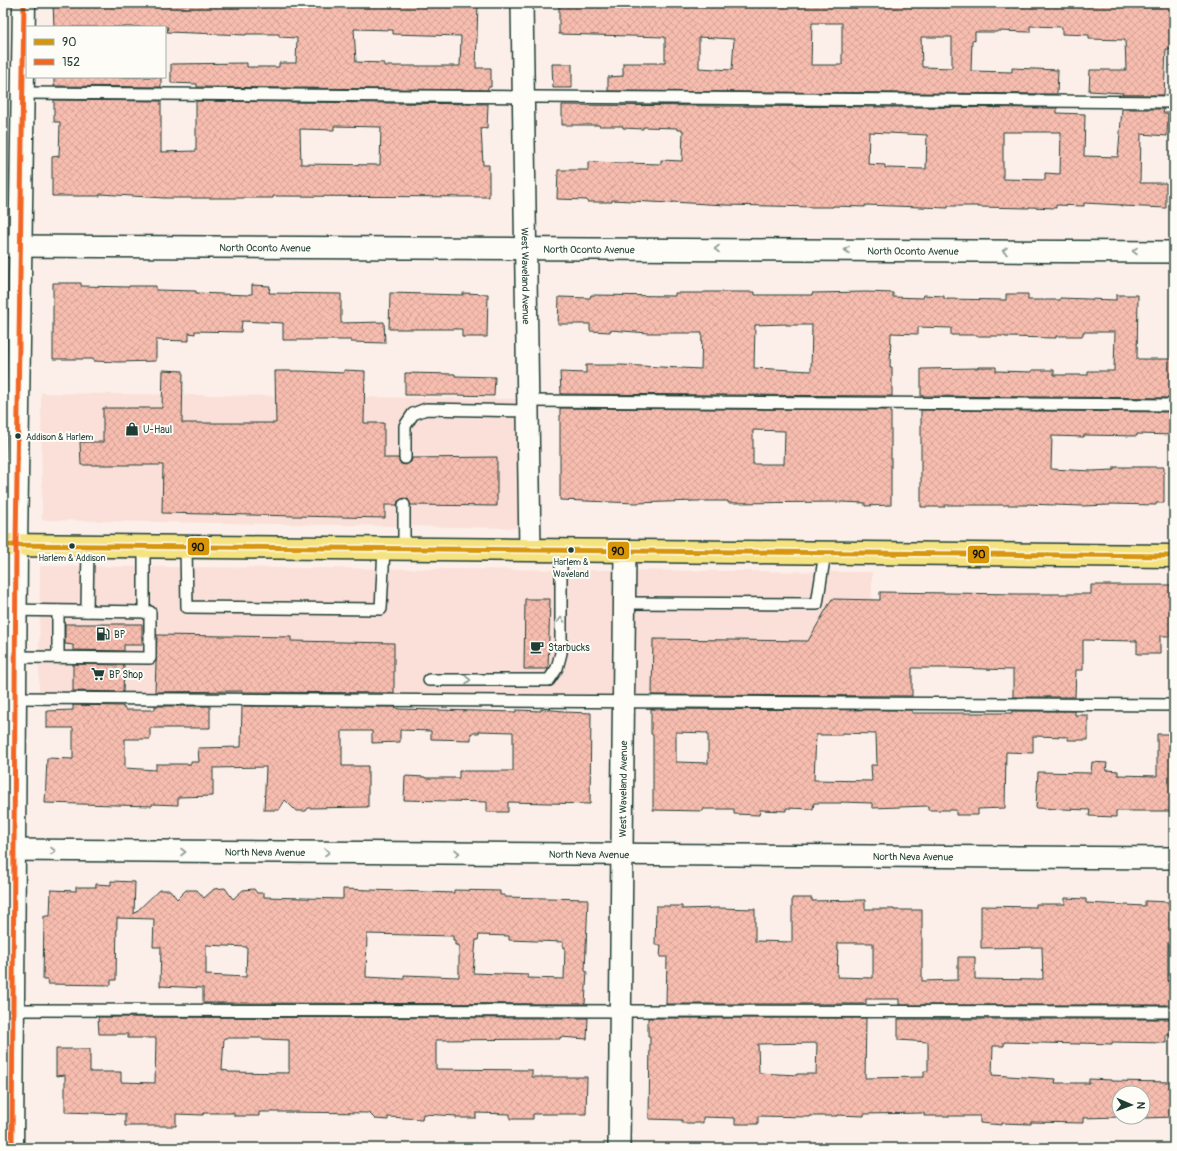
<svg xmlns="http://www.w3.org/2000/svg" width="1177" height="1151" font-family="Pangolin,sans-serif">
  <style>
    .built { fill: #fae0d8 }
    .building { fill: url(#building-cross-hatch); stroke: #1f3d34; fill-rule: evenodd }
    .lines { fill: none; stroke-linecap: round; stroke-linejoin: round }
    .lane-casing { stroke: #1f3d34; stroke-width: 14 }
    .street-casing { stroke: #1f3d34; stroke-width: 24 }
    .secondary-casing { stroke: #1f3d34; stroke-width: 25 }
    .primary-casing { stroke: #1f3d34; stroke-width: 25 }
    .lane { stroke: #fdfcf7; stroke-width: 11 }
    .street { stroke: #fdfcf7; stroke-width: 21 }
    .secondary { stroke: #fdfcf7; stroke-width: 22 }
    .primary { stroke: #f5e382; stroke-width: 22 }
    .bus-1-casing { stroke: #fdfcf7; stroke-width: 8 }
    .bus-2-casing { stroke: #fdfcf7; stroke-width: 8 }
    .bus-1 { stroke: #d79608; stroke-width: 5 }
    .bus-2 { stroke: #f26522; stroke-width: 5 }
    .oneway { stroke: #8e9c96 }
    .bus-dot { fill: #1f3d34; stroke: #fdfcf7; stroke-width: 1.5 }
    .labels { text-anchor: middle; stroke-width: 4; stroke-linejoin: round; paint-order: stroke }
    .bus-label { font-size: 9px; fill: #1f3d34; stroke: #fdfcf7 }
    .street-label { font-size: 10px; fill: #1f3d34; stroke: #fdfcf7 }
    .poi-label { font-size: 10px; fill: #1f3d34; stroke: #fdfcf7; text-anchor: start }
    .line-badge { stroke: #fdfcf7; stroke-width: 1.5 }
    .pale-badge-label { font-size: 11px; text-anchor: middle; font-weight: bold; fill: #111 }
  </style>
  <defs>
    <pattern id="building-cross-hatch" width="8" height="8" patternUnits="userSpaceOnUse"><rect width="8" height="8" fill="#f7bdaf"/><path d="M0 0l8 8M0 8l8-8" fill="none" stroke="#d3a397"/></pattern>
  </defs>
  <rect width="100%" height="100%" fill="#fcefe9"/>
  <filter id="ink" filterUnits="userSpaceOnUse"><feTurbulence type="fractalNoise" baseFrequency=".025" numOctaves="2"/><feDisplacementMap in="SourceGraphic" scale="8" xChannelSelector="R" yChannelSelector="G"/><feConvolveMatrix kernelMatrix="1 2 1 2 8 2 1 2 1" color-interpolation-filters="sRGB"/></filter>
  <g filter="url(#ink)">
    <!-- built -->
    <g class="built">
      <polygon points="41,393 519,399 519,528 42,520"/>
      <polygon points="40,566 872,572 871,699 39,693"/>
    </g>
    <!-- building -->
    <g class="building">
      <path d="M53,3H478L476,68H491V87H488V90L197,87V84L171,83V64L247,63V67H279V63H296L297,38L279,37V34H246V35L167,32L168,27H54ZM354,29L393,30V34L461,36L460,66H384V63L356,62Z"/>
      <path d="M559,3H1174V50L1166,49L1164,95H1122L1123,93L1089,91L1090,70H1126L1125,40L1089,39V35L1062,34V27L1030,26V32L997,31V32H975V41L972,40L971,71L1012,72V68L1058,70L1057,94L608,91V77L623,76V63H665V37L559,34ZM812,23H842V65H811ZM699,37L734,39L732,70L699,68ZM921,37H952V68L922,67Z"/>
      <polygon points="552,64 572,64 572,88 553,88"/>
      <polygon points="54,77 161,77 161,87 54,86"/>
      <path d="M54,100L161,101V152L196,151V101L488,104L487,129L481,128L483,165H489V197L273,196V198H164L100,194V196H52V157L59,156L60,122H54ZM334,126L381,127L380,165L301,164L300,129L334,130Z"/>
      <path d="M562,105L1057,108V113L1085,114L1084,156L1118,157L1122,109H1164L1163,113H1168L1167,136L1141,134L1140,183H1166V208L1121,206V205L1084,203V206L1056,205V208L1029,207V208L978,207V206H948V208L865,205V207L833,206V207H814L725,205L672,202V203L650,202L612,200V202H587V200L557,199L558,170H588V162L661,164V160L682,161L683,130H677V128L643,127V129L623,128V126H599V125H562ZM869,132L927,135L926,169L885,168V165L868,164ZM1003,132H1061L1060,174L1045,173V180L1003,179Z"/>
      <polygon points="53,283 81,283 81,286 129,287 129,286 156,286 156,290 196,291 196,293 248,295 249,294 252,294 252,285 270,286 269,293 341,294 341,323 384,322 385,343 351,342 351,340 283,340 283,323 242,321 241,332 195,331 195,334 189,333 189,341 156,340 156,361 118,362 93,361 93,359 53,359"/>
      <path d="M704,292H755V295H812V293L866,292L893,293V297L923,298L924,295L944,296V299L1006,300V294H1028V300H1060V298L1116,300V295H1138L1137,359H1174V398L921,396V369L978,368V367H996V371L1032,372V370H1054V375H1088V371H1114L1115,332H1083V336H1056V338L1005,337V336H977V335H951V328L918,327V334L891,333L890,367H892V396L561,394L560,372L586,373V365H621L701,369L702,333H648L610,330V332L590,331V324H558L559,297L590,298L591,295L675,296V293H703ZM786,324V325H812L811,371L754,368L755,325Z"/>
      <polygon points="390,293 463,295 463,293 488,294 487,337 462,337 462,329 389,329"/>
      <polygon points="163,370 183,371 182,423 276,423 275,371 301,371 344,373 344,370 365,371 364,423 384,423 384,458 398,458 401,464 405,465 411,462 412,458 497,457 497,506 411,505 408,499 404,498 398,501 397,505 385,505 385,518 162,513 163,465 81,465 80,442 103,442 103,408 162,408"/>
      <polygon points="405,373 455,374 455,376 495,377 494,396 455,395 405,395"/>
      <path d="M560,408L891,410V505L865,506V503L841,502L728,503V501H695L636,503L560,500ZM753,430L785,431L784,464H753Z"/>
      <polygon points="921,410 1174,412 1174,435 1137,434 1137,436 1084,435 1084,437 1052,436 1051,469 1092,471 1114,470 1114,467 1164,467 1164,503 1156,503 1156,505 1110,504 1110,505 1082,506 1027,504 1027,505 945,505 945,507 921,507"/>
      <polygon points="1091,585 1174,585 1174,636 1160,636 1160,654 1137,654 1137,641 1083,640 1083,670 1076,670 1075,697 1013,697 1013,670 954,668 912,668 912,696 652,695 653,639 808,641 832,599 880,600 880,592 1017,594 1091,594"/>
      <polygon points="525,599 550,599 548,669 524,669"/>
      <polygon points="65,624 142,624 142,645 124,645 124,651 73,650 73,645 65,644"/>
      <polygon points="157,635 291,637 291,641 394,643 394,693 242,692 242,691 155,692"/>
      <polygon points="73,664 124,665 123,692 73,691"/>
      <polygon points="73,705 123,706 123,708 125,708 125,710 155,710 155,706 210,706 210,728 150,728 150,739 125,739 125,768 156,770 156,764 191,764 191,762 199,762 198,748 241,747 242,706 394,707 399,709 516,712 516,710 541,711 541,709 564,711 564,712 591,713 590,804 508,802 508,812 487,812 487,802 404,800 405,776 425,777 425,778 459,778 459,771 513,771 513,732 479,731 479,733 471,733 471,740 431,739 431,731 400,730 400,742 372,743 372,731 342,731 342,766 368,766 368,807 308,808 306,811 296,811 285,800 279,810 264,810 266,767 213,768 213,796 178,797 178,805 152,804 152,806 45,803 47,758 73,759 73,728 47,728 47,711 73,710"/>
      <path d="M651,709L912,710V713H1012V711H1075V715H1088V740H1068V737L1033,736V753L1006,752L1005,808L978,809V815H956V810H928V806L872,808V803L841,802V803H814L813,809L786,808V811L760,810L759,815L734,814V809H703V811L653,810V735L651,734ZM676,732L708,733V763L676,762ZM842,733L876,734L877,765H871L872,781L814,780L816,735H842Z"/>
      <polygon points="1157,734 1174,734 1174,811 1116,811 1116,817 1089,816 1090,810 1036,808 1038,772 1091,773 1092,762 1107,763 1106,770 1118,771 1118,775 1157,776"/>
      <path d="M111,881L135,882L134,914L159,890H170L177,899L186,890H197L204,898L214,889L225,888L233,899L243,890L254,889L257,893H264V897L343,899V889L454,893V890L500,891V895H505V897L588,899L585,971L587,972L585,1004L203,1003V988L160,986L161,947H153L154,919L117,918L116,980H111V985L47,984L48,980H43L44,916H50L51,890L76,891V887H96V884L111,885ZM367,934L453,936V940H455V945H459V977L404,975V979L366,977ZM479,935L509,936V940L563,942V947H565L564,979L528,978V975L473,973L476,940H478ZM206,945L247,947L246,977L206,975Z"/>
      <path d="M792,898H812V901L865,900V909H894V910H922V981L958,980V957H975V979L1038,980V979H1043L1042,947L981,948V906L1036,907V904H1065V898L1086,899V903L1145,906V901L1169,902V906H1174V942H1168V981H1174V1005H899V999H866V1004H666L667,957H660L661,945H655L656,906H682V909L718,908L755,909V941L792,942ZM838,943H873V978L837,977Z"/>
      <path d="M98,1017L588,1018L587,1039L560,1037V1039L436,1040V1069L532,1070V1077H587L586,1114H533V1119H510V1114L476,1113V1118H456V1116L423,1114L422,1119L388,1117V1120L375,1119L369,1113L284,1112H259V1116H234V1113H204L203,1115L176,1114V1126H125V1114L65,1112V1075L56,1076V1049H90V1072H121V1082L155,1083L156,1038H128V1034H99ZM224,1038H263V1039L289,1040V1073L228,1072V1071L222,1070Z"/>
      <path d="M648,1018H866L865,1078L924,1077V1071H928V1042L898,1040V1019H1174V1035H1166V1043L1112,1042V1044L1080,1043V1044L1004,1042V1046H993L992,1075L1056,1079L1055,1083H1089V1079L1111,1080V1081L1174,1082V1117L1145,1118L1124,1117H1143V1093H1119V1117L1083,1118V1123L1031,1122V1124L1002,1123V1125L980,1123V1116H924V1113L864,1114V1116L837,1115V1116H810V1117L758,1116V1124H735V1118L703,1117V1123H682V1120L649,1119L650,1036H648ZM817,1043L816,1074H797V1075L759,1073L758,1044Z"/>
    </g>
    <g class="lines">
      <!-- lane casing -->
      <g class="lane-casing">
        <g id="lane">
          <polyline points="23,93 1174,102"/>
          <polyline points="527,401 1174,405"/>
          <polyline points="3,413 18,413"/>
          <polyline points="405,458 405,426 413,414 426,409 527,411"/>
          <polyline points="186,546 187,607 381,609 384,548"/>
          <polyline points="404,549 404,505"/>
          <polyline points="625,603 817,604 825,553"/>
          <polyline points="3,610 150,612 150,658 15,657"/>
          <polyline points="58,611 58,657"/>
          <polyline points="87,611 88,546"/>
          <polyline points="144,612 144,546"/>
          <polyline points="429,680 549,680 557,668 561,653 561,550"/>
          <polyline points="15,698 1174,705"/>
          <polyline points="13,1010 1174,1012"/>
        </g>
      </g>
      <!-- street casing -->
      <g class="street-casing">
        <g id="street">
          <path id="s1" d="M522,3L530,550"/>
          <path id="s2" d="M3,246L1174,252"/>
          <path id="s3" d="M3,850L1174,858"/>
          <path id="s4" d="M619,1148L625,551"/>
        </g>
      </g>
      <!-- secondary casing -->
      <g class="secondary-casing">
        <polyline id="secondary" points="12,1148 16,545 24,3"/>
      </g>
      <!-- primary casing -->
      <g class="primary-casing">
        <polyline id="primary" points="3,545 1174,556"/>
      </g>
      <!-- lane -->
      <use href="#lane" class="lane"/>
      <!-- street -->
      <use href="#street" class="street"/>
      <!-- secondary -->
      <use href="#secondary" class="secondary"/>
      <!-- primary -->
      <use href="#primary" class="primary"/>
      <!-- bus-1 casing -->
      <g class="bus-1-casing">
        <polyline id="bus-1" points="3,545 1174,556"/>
      </g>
      <!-- bus-2 casing -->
      <g class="bus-2-casing">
        <polyline id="bus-2" points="12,1148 16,545 24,3"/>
      </g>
      <!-- bus-1 -->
      <use href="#bus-1" class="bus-1"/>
      <!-- bus-2 -->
      <use href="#bus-2" class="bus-2"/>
    </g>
    <!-- one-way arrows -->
    <defs><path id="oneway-chevron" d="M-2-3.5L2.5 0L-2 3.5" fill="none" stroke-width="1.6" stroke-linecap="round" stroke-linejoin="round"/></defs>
    <g class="oneway">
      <use href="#oneway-chevron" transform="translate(717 249) rotate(-180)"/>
      <use href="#oneway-chevron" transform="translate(847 250) rotate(-180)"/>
      <use href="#oneway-chevron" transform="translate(1005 251) rotate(-180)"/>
      <use href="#oneway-chevron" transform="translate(1135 251) rotate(-180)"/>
      <use href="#oneway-chevron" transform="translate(561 620) rotate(-90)"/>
      <use href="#oneway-chevron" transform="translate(468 680)"/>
      <use href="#oneway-chevron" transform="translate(53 851)"/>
      <use href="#oneway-chevron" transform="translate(183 852)"/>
      <use href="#oneway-chevron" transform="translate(327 852)"/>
      <use href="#oneway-chevron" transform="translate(457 853)"/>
    </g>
  </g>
  <!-- icons -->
  <defs>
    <g id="shop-bare" transform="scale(1.08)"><path d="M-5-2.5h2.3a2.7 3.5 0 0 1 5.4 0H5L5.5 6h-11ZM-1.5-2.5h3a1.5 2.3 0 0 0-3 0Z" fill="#1f3d34" stroke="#fdfcf7" stroke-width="2.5" paint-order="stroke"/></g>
    <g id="fuel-bare" transform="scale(1.08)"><path d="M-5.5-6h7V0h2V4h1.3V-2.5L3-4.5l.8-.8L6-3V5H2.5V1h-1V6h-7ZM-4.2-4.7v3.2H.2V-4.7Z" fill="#1f3d34" stroke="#fdfcf7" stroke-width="2.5" paint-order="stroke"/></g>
    <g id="cafe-bare" transform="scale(1.08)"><path d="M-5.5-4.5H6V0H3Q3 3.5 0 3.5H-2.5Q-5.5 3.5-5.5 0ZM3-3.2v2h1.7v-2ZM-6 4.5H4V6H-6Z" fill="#1f3d34" stroke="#fdfcf7" stroke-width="2.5" paint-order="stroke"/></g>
    <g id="supermarket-bare" transform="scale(1.08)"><path d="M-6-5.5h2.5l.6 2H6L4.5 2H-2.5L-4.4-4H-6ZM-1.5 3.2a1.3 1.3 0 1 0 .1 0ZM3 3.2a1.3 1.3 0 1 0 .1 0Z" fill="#1f3d34" stroke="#fdfcf7" stroke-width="2.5" paint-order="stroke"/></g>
  </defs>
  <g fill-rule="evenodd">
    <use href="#shop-bare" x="132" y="429"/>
    <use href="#fuel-bare" x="103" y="634"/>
    <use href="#cafe-bare" x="537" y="647"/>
    <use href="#supermarket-bare" x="98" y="674"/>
  </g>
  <!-- markers -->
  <g class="bus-dot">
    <circle cx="18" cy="436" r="3.5"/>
    <circle cx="72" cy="546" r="3.5"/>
    <circle cx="571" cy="550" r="3.5"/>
  </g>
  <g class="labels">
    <!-- bus labels -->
    <g class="bus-label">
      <text x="26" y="440" text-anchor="start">Addison &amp; Harlem</text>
      <text x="72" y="561">Harlem &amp; Addison</text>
      <text x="571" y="565">Harlem &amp;<tspan x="571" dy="12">Waveland</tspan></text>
    </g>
    <!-- street labels -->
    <g class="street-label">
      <text dy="4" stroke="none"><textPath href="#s2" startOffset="262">North Oconto Avenue</textPath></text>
      <text dy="4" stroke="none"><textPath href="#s2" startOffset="586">North Oconto Avenue</textPath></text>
      <text dy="4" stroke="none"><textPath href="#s2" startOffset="910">North Oconto Avenue</textPath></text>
      <text dy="4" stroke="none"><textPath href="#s1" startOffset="273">West Waveland Avenue</textPath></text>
      <text dy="4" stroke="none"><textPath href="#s4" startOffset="359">West Waveland Avenue</textPath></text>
      <text dy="4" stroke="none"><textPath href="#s3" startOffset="262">North Neva Avenue</textPath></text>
      <text dy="4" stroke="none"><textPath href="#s3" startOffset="586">North Neva Avenue</textPath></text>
      <text dy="4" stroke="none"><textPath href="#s3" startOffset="910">North Neva Avenue</textPath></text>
    </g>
    <!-- poi labels -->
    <g class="poi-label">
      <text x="143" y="433">U-Haul</text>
      <text x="114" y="638">BP</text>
      <text x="548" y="651">Starbucks</text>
      <text x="109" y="678">BP Shop</text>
    </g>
  </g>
  <g class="line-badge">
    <rect x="187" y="537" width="23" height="19" rx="4" fill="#d79608"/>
    <rect x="607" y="541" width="23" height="19" rx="4" fill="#d79608"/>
    <rect x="967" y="545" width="23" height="19" rx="4" fill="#d79608"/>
  </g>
  <g class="pale-badge-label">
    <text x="198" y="551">90</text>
    <text x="618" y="555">90</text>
    <text x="979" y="558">90</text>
  </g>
  <!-- margin -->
  <rect width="1177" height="1151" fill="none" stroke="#fdfcf7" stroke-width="16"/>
  <rect x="8" y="8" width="1161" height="1135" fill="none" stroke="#1f3d34" stroke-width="1.5" filter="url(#ink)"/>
  <!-- legend -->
  <rect x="26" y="26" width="140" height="52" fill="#fdfcf7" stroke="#a4b0a9"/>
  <rect x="34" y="39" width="20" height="6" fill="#d79608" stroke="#a4b0a9"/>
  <text x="62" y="46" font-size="12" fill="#1f3d34">90</text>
  <rect x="34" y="59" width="20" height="6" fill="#f26522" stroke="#a4b0a9"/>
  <text x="62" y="66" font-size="12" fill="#1f3d34">152</text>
  <!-- north arrow -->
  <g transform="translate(1131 1105) rotate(92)"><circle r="19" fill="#fdfcf7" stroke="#a4b0a9"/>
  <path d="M0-3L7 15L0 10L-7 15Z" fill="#1f3d34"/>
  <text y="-6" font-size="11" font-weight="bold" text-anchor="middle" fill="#1f3d34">N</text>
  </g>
</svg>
